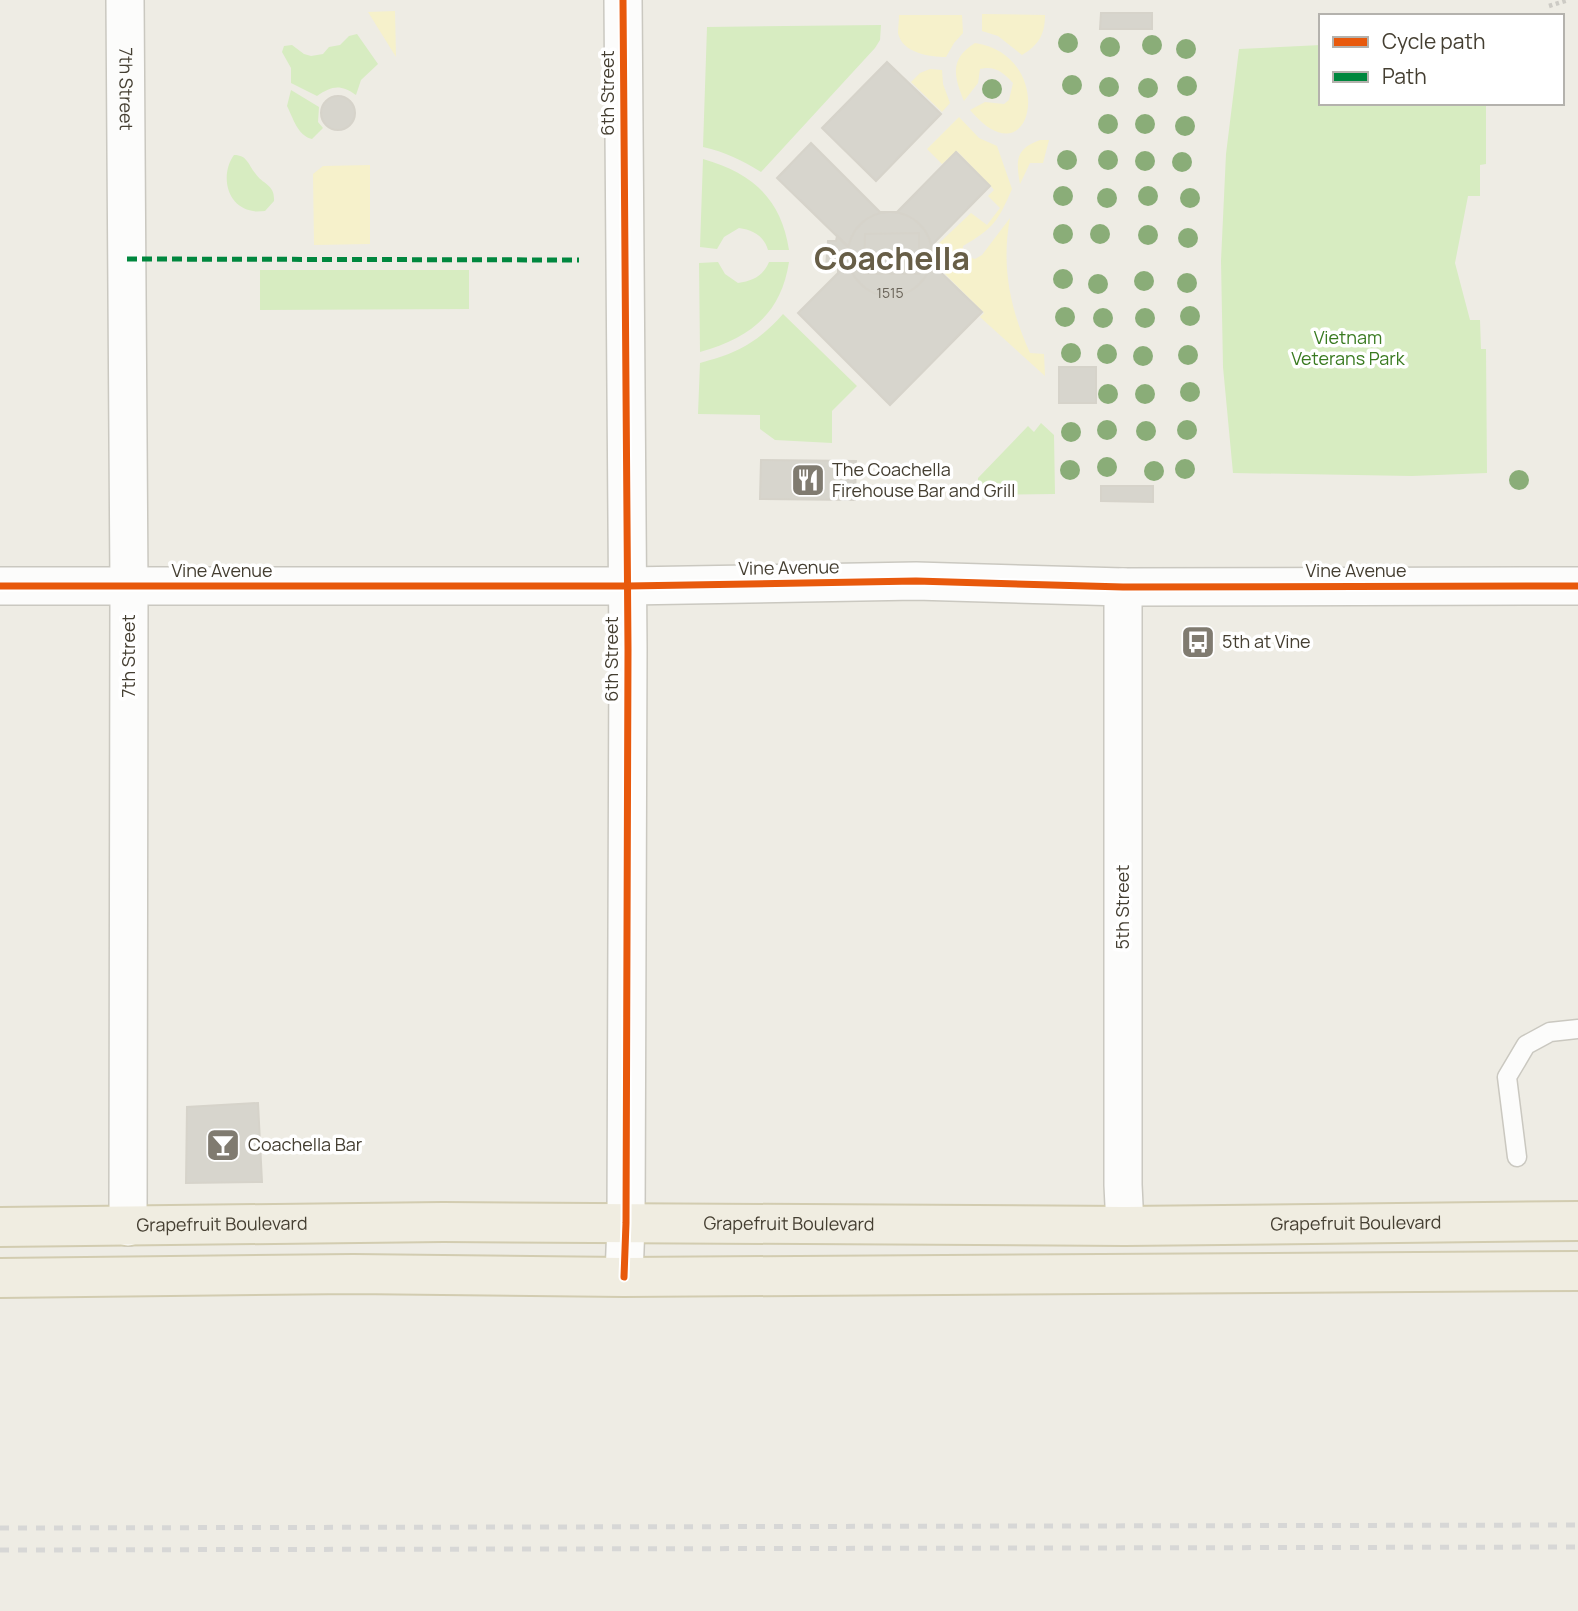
<svg xmlns="http://www.w3.org/2000/svg" width="1578" height="1611" font-family="Manrope,sans-serif">
  <style>
    .green { fill: #d7ecc1 }
    .sand { fill: #f6f1cb }
    .building { fill: #d7d5cd; stroke: #d6d3ca; stroke-width: 2 }
    .lines { fill: none; stroke-linecap: round; stroke-linejoin: round }
    .service-casing { stroke: #cac8c0; stroke-width: 21 }
    .minor-casing { stroke: #cac8c0; stroke-width: 40 }
    .primary-casing { stroke: #d2ccb0; stroke-width: 42 }
    .path { stroke: #cdcbc5; stroke-width: 4.5; stroke-dasharray: 3.5 3.5; stroke-linecap: butt }
    .service { stroke: #fcfcfb; stroke-width: 18 }
    .minor { stroke: #fcfcfb; stroke-width: 37 }
    .primary { stroke: #f0ede1; stroke-width: 38 }
    .rail { stroke: #d7d7d6; stroke-width: 5; stroke-dasharray: 9 9; stroke-linecap: butt }
    .quiet { stroke: #00873e; stroke-width: 5; stroke-dasharray: 10 5; stroke-linecap: butt }
    .cycleway-casing { stroke: #fff; stroke-width: 11 }
    .cycleway { stroke: #e8590c; stroke-width: 7 }
    .tree { fill: #8aad78 }
    .labels { text-anchor: middle; stroke-width: 7; stroke-linejoin: round; paint-order: stroke }
    .number-label { font-size: 14px; fill: #6a6459 }
    .street-label { font-size: 18px; fill: #443e31; stroke: #fff }
    .park-label { font-size: 18px; fill: #397a20; stroke: #fff }
    .poi-label { font-size: 18px; fill: #443e31; stroke: #fff; text-anchor: start }
    .town-label { font-size: 32px; font-weight: bold; fill: #675e47; stroke: #fff }
  </style>
  <rect width="100%" height="100%" fill="#eeece4"/>
  <!-- green -->
  <g class="green">
    <path d="M881,25L880,40L875,48L761,172C742,160 725,152 703,147L707,27Z"/>
    <path d="M357,34L378,64L361,80L356,95C340,84 332,86 317,96L291,83V68L282,52L284,46L292,45L304,54L311,56L323,54L329,47L340,45L349,36Z"/>
    <polygon points="1321,45 1321,103 1486,103 1486,164 1480,165 1480,196 1468,196 1455,263 1470,320 1480,320 1481,349 1486,349 1487,473 1412,476 1233,473 1223,367 1221,261 1226,154 1239,49"/>
    <path d="M291,90L319,107L318,122L323,128L312,139C298,136 293,118 287,106Z"/>
    <path d="M234,155C247,155 248,164 255,173C263,185 275,184 274,201L265,211C261,211 257,212 253,211C226,207 220,174 234,155Z"/>
    <path d="M703,159C752,173 781,198 789,250H768C764,236 753,230 739,228L724,237L717,249L700,247Z"/>
    <path d="M718,262L725,274L738,283C753,281 763,276 769,262H789C781,314 750,338 700,352L699,263Z"/>
    <polygon points="260,270 469,270 469,309 260,310"/>
    <path d="M783,314L857,386L832,411V443L775,440L760,429V415L698,414L700,363C738,353 757,343 783,314Z"/>
    <polygon points="1041,423 1054,435 1055,494 978,495 978,478 1028,426 1034,432"/>
  </g>
  <!-- sand -->
  <g class="sand">
    <polygon points="395,11 396,57 368,12"/>
    <path d="M982,14L1045,15C1045,34 1039,45 1022,55L998,36L982,31Z"/>
    <path d="M899,15H962L963,33L954,43L946,57C930,57 902,53 898,33C898,28 899,21 899,15Z"/>
    <path d="M975,43C1058,55 1034,186 970,110L985,102L1004,104L1009,100L1013,83C1004,73 995,65 980,69L978,83L964,101C954,77 949,59 975,43Z"/>
    <polygon points="930,69 942,70 943,84 950,103 942,112 911,82 920,73"/>
    <path d="M959,117L979,138L997,146L1012,189C998,221 994,228 963,246V252L968,257L975,259L982,255L1010,218C1001,266 1010,309 1030,353L1044,354L1045,376L980,317L984,313L936,265V246L971,213L987,225L1000,208L988,196L994,190L990,185L957,151L942,164L927,149Z"/>
    <path d="M1040,140H1049L1043,163H1030L1020,184C1016,161 1015,149 1040,140Z"/>
    <polygon points="370,165 370,244 314,245 313,174 323,166"/>
  </g>
  <!-- building -->
  <g class="building">
    <polygon points="1101,13 1152,13 1152,29 1100,29"/>
    <polygon points="887,62 941,114 876,181 822,128"/>
    <circle cx="338" cy="113" r="17"/>
    <polygon points="811,143 880,212 897,212 956,152 990,186 932,245 931,263 982,312 890,405 798,313 848,263 848,247 777,178"/>
    <circle cx="890" cy="254" r="42"/>
    <polygon points="919,233 919,274 864,274 865,234"/>
    <polygon points="837,236 848,247 848,263 838,273 838,267 826,267 828,241 836,241"/>
    <rect x="1059" y="367" width="37" height="36"/>
    <polygon points="761,460 856,461 855,500 760,499"/>
    <polygon points="1101,486 1153,486 1153,502 1101,501"/>
    <polygon points="258,1103 262,1182 186,1183 187,1107"/>
  </g>
  <g class="lines">
    <!-- service casing -->
    <g class="service-casing">
      <polyline id="service" points="1517,1157 1507,1077 1526,1045 1550,1032 1578,1029"/>
    </g>
    <!-- minor casing -->
    <g class="minor-casing">
      <g id="minor">
        <path id="s1" d="M125,0L129,586L128,1227"/>
        <polyline points="623,0 628,649 626,1223 624,1277"/>
        <polyline points="0,586 628,586 916,581 1123,587 1578,586"/>
        <polyline points="1123,587 1123,1185 1125,1226"/>
      </g>
    </g>
    <!-- primary casing -->
    <g class="primary-casing">
      <g id="primary">
        <path id="s2" d="M0,1227L443,1222L1125,1226L1578,1221"/>
        <polyline points="0,1278 353,1274 624,1277 1578,1271"/>
      </g>
    </g>
    <!-- path -->
    <polyline class="path" points="1549,6 1568,0"/>
    <!-- service -->
    <use href="#service" class="service"/>
    <!-- minor -->
    <use href="#minor" class="minor"/>
    <!-- primary -->
    <use href="#primary" class="primary"/>
    <!-- rail -->
    <g class="rail">
      <polyline points="0,1528 1578,1525"/>
      <polyline points="0,1550 1578,1547"/>
    </g>
    <!-- quiet -->
    <polyline class="quiet" points="127,259 579,260"/>
    <!-- cycleway casing -->
    <g class="cycleway-casing">
      <g id="cycleway">
        <polyline points="623,0 628,649 626,1223 624,1277"/>
        <polyline points="0,586 628,586 916,581 1123,587 1578,586"/>
      </g>
    </g>
    <!-- cycleway -->
    <use href="#cycleway" class="cycleway"/>
  </g>
  <!-- trees -->
  <g class="tree">
    <circle cx="1068" cy="43" r="10"/>
    <circle cx="1152" cy="45" r="10"/>
    <circle cx="1110" cy="47" r="10"/>
    <circle cx="1186" cy="49" r="10"/>
    <circle cx="1072" cy="85" r="10"/>
    <circle cx="1187" cy="86" r="10"/>
    <circle cx="1109" cy="87" r="10"/>
    <circle cx="1148" cy="88" r="10"/>
    <circle cx="992" cy="89" r="10"/>
    <circle cx="1108" cy="124" r="10"/>
    <circle cx="1145" cy="124" r="10"/>
    <circle cx="1185" cy="126" r="10"/>
    <circle cx="1067" cy="160" r="10"/>
    <circle cx="1108" cy="160" r="10"/>
    <circle cx="1145" cy="161" r="10"/>
    <circle cx="1182" cy="162" r="10"/>
    <circle cx="1063" cy="196" r="10"/>
    <circle cx="1148" cy="196" r="10"/>
    <circle cx="1107" cy="198" r="10"/>
    <circle cx="1190" cy="198" r="10"/>
    <circle cx="1063" cy="234" r="10"/>
    <circle cx="1100" cy="234" r="10"/>
    <circle cx="1148" cy="235" r="10"/>
    <circle cx="1188" cy="238" r="10"/>
    <circle cx="1063" cy="279" r="10"/>
    <circle cx="1144" cy="281" r="10"/>
    <circle cx="1187" cy="283" r="10"/>
    <circle cx="1098" cy="284" r="10"/>
    <circle cx="1190" cy="316" r="10"/>
    <circle cx="1065" cy="317" r="10"/>
    <circle cx="1103" cy="318" r="10"/>
    <circle cx="1145" cy="318" r="10"/>
    <circle cx="1071" cy="353" r="10"/>
    <circle cx="1107" cy="354" r="10"/>
    <circle cx="1188" cy="355" r="10"/>
    <circle cx="1143" cy="356" r="10"/>
    <circle cx="1190" cy="392" r="10"/>
    <circle cx="1108" cy="394" r="10"/>
    <circle cx="1145" cy="394" r="10"/>
    <circle cx="1107" cy="430" r="10"/>
    <circle cx="1187" cy="430" r="10"/>
    <circle cx="1146" cy="431" r="10"/>
    <circle cx="1071" cy="432" r="10"/>
    <circle cx="1107" cy="467" r="10"/>
    <circle cx="1185" cy="469" r="10"/>
    <circle cx="1070" cy="470" r="10"/>
    <circle cx="1154" cy="471" r="10"/>
    <circle cx="1519" cy="480" r="10"/>
  </g>
  <!-- icons -->
  <defs>
    <g id="restaurant-square" transform="scale(1.75)"><rect x="-9" y="-9" width="18" height="18" rx="4" fill="#807b70" stroke="#fff"/><path d="M-5-6h1v4h1v-4h1v4h1v-4h1v5L-1.5 .5V6h-2V.5L-5-1ZM5-6V6H3V1.5H1.5Q1.5-4 5-6Z" fill="#fff"/></g>
    <g id="bus-square" transform="scale(1.75)"><rect x="-9" y="-9" width="18" height="18" rx="4" fill="#807b70" stroke="#fff"/><path d="M-5-6H5V4H4V6H2V4H-2V6H-4V4H-5ZM-3.5-4V0h7V-4ZM-3.5 1.2v1.5H-2V1.2ZM2 1.2v1.5H3.5V1.2Z" fill="#fff"/></g>
    <g id="bar-square" transform="scale(1.75)"><rect x="-9" y="-9" width="18" height="18" rx="4" fill="#807b70" stroke="#fff"/><path d="M-6-5H6L.8 .8V4.5H3.5V6h-7V4.5H-.8V.8Z" fill="#fff"/></g>
  </defs>
  <g fill-rule="evenodd">
    <use href="#restaurant-square" x="808" y="480"/>
    <use href="#bus-square" x="1198" y="642"/>
    <use href="#bar-square" x="223" y="1145"/>
  </g>
  <g class="labels">
    <!-- number labels -->
    <g class="number-label">
      <text x="890" y="298">1515</text>
    </g>
    <!-- street labels -->
    <g class="street-label">
      <text dy="6" stroke="none"><textPath href="#s1" startOffset="89">7th Street</textPath></text>
      <text transform="translate(608 93) rotate(-90)" y="6">6th Street</text>
      <text transform="translate(789 568) rotate(-1)" y="6">Vine Avenue</text>
      <text x="222" y="577">Vine Avenue</text>
      <text x="1356" y="577">Vine Avenue</text>
      <text transform="translate(129 656) rotate(-90)" y="6">7th Street</text>
      <text transform="translate(612 659) rotate(-90)" y="6">6th Street</text>
      <text transform="translate(1123 907) rotate(-90)" y="6">5th Street</text>
      <text dy="6" stroke="none"><textPath href="#s2" startOffset="789">Grapefruit Boulevard</textPath></text>
      <text dy="6" stroke="none"><textPath href="#s2" startOffset="1356">Grapefruit Boulevard</textPath></text>
      <text dy="6" stroke="none"><textPath href="#s2" startOffset="222">Grapefruit Boulevard</textPath></text>
    </g>
    <!-- park labels -->
    <g class="park-label">
      <text x="1348" y="344">Vietnam<tspan x="1348" dy="21">Veterans Park</tspan></text>
    </g>
    <!-- poi labels -->
    <g class="poi-label">
      <text x="832" y="476">The Coachella<tspan x="832" dy="21">Firehouse Bar and Grill</tspan></text>
      <text x="1222" y="648">5th at Vine</text>
      <text x="248" y="1151">Coachella Bar</text>
    </g>
    <!-- town labels -->
    <g class="town-label">
      <text x="892" y="270">Coachella</text>
    </g>
  </g>
  <!-- legend -->
  <rect x="1319" y="14" width="245" height="91" fill="#ffffff" stroke="#b4b2ad" stroke-width="2"/>
  <rect x="1333" y="37" width="35" height="10" fill="#e8590c" stroke="#b4b2ad" stroke-width="2"/>
  <text x="1382" y="49" font-size="21" fill="#443e31">Cycle path</text>
  <rect x="1333" y="72" width="35" height="10" fill="#00873e" stroke="#b4b2ad" stroke-width="2"/>
  <text x="1382" y="84" font-size="21" fill="#443e31">Path</text>
</svg>
